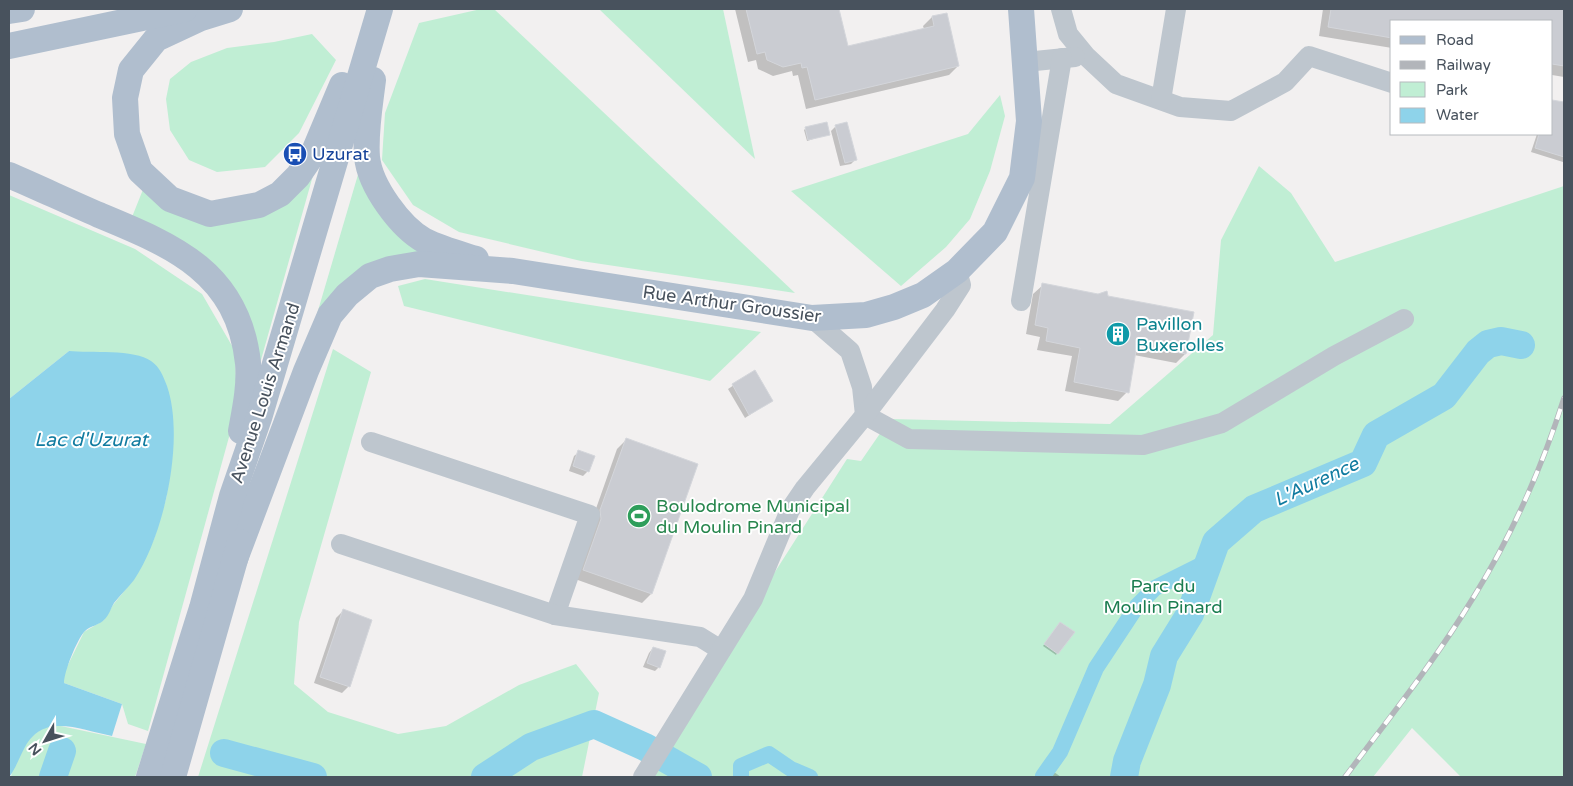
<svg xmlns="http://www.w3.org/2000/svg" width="1573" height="786" font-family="'Varela Round',sans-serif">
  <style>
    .green { fill: #c0eed4 }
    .water { fill: #8ed3ea }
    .shadow { fill: #0003 }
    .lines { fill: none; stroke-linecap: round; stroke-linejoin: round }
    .canal { stroke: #8ed3ea; stroke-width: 16 }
    .river { stroke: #8ed3ea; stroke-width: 28 }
    .building { fill: #caccd2; stroke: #d4d6db }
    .minor { stroke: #bec6ce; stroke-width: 20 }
    .major { stroke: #b0bece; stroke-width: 26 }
    .rail-casing { stroke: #b2b5ba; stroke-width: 5.5 }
    .rail { stroke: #fff; stroke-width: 4; stroke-dasharray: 11; stroke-linecap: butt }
    .labels { text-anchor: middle; stroke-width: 4; stroke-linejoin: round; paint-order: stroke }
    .transit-label { font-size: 18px; fill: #164399; stroke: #fff; text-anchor: start }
    .street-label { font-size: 18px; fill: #48525d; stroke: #fff }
    .culture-label { font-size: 18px; fill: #0d838f; stroke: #fff; text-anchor: start }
    .leisure-label { font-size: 18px; fill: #27864d; stroke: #fff; text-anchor: start }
    .park-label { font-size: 18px; fill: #1a7d50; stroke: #fff }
    .water-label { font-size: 19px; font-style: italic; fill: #107ba0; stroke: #fff }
  </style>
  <rect width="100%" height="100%" fill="#f2f0f0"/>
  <!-- green -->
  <g class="green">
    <polygon points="481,9 494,9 795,293 581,261 459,232 413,205 382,160 385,113 419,23"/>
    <polygon points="599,9 723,9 755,159"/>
    <polygon points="312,34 336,60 299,133 265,167 217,172 189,160 170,130 166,99 170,79 191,62 227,48 274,42"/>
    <polygon points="1000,95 1005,116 990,171 970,219 946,247 901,286 791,191 968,134"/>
    <polygon points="362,161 438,257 389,260 307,348"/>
    <polygon points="1259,166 1291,193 1335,262 1564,186 1564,777 1461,777 1412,728 1373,777 644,777 847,459 861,461 890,419 1110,424 1213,335 1221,240"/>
    <polygon points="314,172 257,374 238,308 130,222 144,187 208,221"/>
    <polygon points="9,195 135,249 202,294 235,351 237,408 148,731 128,724 122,704 64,683 64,673 84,632 104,620 113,605 134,579 154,539 166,499 171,468 69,351 9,399"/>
    <polygon points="425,279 761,332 710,381 404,306 398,286"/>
    <polygon points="333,349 371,372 299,622 294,684 328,712 398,734 446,726 519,685 576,664 599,693 582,777 198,777"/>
    <path d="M56,725L146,744L135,777H11C16,754 31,727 56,725Z"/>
  </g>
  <!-- water -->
  <path class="water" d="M69,351C89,353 135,349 151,361C160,367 163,376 167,386C185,438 165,534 134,580C128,588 120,595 114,603C111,608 109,615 105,619C100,625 90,626 85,631C77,639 64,672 64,683L122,704L112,736C80,730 44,712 25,747C20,756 14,772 9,777V399Z"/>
  <!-- shadow -->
  <g class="shadow">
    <polygon points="735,9 838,9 847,48 924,29 923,26 932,17 946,14 958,66 949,75 806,109 798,75 793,76 792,71 773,76 758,69 756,60 748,62"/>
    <polygon points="1323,9 1564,9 1564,77 1552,75 1552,21 1392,21 1392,48 1319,36"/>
    <polygon points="1552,101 1564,103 1563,162 1531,152 1537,134 1552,134"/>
    <polygon points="836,126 855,160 851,164 840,166 831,131"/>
    <polygon points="806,128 829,134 807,141 804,130"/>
    <polygon points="1043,285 1107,297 1185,354 1176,363 1134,355 1127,392 1118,401 1065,391 1072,356 1037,350 1040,337 1026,334 1033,294"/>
    <polygon points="754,372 771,401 745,418 728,389"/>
    <polygon points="626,440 651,594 642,603 575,579 592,520 617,449"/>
    <polygon points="579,452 588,471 583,476 569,471 574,456"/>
    <polygon points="343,611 349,686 342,693 314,683 336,618"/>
    <polygon points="1058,626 1057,653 1056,655 1043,646"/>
    <polygon points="653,648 659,667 655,671 643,667 649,653"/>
    <polygon points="1054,772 1061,777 1049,777"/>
  </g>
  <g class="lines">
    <!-- canal -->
    <g class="canal">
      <polyline points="1043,776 1060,752 1096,668 1137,606 1155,588 1207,562"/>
      <polyline points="741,777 741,766 769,754 791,769 810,777"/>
    </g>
    <!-- river -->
    <g class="river">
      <polyline points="224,753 313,777"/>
      <polyline points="53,777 62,751"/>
      <polyline points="485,777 531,747 594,724 645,747 698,777"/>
      <polyline points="1124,777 1127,761 1157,685 1164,656 1190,614 1216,542 1254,509 1363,463 1376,435 1444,396 1478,352 1488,344 1501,341 1521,345"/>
    </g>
  </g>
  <!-- building -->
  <g class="building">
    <polygon points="746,9 839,9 848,46 934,26 932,16 947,13 959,66 815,100 807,67 802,68 801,63 783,67 767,60 765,52 757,54"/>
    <polygon points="1331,9 1564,9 1564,66 1552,64 1552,21 1392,21 1392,38 1328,27"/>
    <polygon points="1552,100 1564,102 1564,157 1535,148 1539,134 1552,134"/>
    <polygon points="827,122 830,135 808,140 805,127"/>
    <polygon points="847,122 857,160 845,163 835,125"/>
    <polygon points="1042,283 1098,294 1107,291 1108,296 1194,312 1186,354 1137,345 1129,393 1074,382 1080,348 1046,341 1048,328 1035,325"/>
    <polygon points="755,370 773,401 749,415 732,384"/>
    <polygon points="626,438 698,464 652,594 583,570 601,519 600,510"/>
    <polygon points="578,450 595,456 589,472 573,466"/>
    <polygon points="343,609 372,620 350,687 320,677"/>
    <polygon points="1060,622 1075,632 1058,654 1044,644"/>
    <polygon points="653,647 666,651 660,668 647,663"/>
  </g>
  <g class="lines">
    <!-- minor -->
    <g class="minor">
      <polyline points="1061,9 1068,34 1086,56 1116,84 1180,107 1231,111 1285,82 1309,56 1392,83"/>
      <polyline points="1025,62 1075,57"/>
      <polyline points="1161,100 1176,9"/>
      <polyline points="1021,301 1062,58"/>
      <polyline points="812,318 850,351 862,387 865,415"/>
      <polyline points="865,415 909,439 1143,445 1222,423 1334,356 1404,319"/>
      <polyline points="371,442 590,515 555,615"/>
      <polyline points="341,544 555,615 700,637 721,650"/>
      <polyline points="643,777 753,599 790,510 805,488 865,415 945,310 961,285 957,271"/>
    </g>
    <!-- major -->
    <g class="major">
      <polyline points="230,9 201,18 156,39 131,70 125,98 127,134 140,171 170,199 210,214 259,205 280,194 298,176 313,154 342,85"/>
      <polyline points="9,11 22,9"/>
      <polyline points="9,46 185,9"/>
      <path d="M373,80C370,105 365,132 367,157C370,186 400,227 425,241C441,249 460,254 476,259"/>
      <path d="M9,175C39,188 69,202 99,215C174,246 238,272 248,363C250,386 245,409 241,431"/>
      <polyline points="235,559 306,371 330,315 347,295 370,276 390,269 419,264 513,271 812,318 866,315 894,307 923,295 957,271 995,232 1022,178 1029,121 1021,9"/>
      <polyline points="149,777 202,608 232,496 259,418 380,9"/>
      <polyline points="173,777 240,542"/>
    </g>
    <!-- rail casing -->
    <g class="rail-casing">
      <path id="rail" d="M1345,777C1389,718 1435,661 1473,598C1512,535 1542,468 1564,398"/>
    </g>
    <!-- rail -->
    <use href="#rail" class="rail"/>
  </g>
  <!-- icons -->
  <defs>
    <g id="bus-disc" transform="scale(1.25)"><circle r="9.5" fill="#1a4fb4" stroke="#fff"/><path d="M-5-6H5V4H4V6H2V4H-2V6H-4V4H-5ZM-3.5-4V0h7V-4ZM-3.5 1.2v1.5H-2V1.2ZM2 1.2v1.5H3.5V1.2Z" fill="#fff"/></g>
    <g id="building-disc" transform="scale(1.25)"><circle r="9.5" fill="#0f9aa8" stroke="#fff"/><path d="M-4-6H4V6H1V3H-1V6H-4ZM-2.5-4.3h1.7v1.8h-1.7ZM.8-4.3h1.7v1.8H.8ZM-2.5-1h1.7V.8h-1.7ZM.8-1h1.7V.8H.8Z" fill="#fff"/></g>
    <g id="stadium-disc" transform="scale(1.25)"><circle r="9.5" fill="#2e9e5b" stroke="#fff"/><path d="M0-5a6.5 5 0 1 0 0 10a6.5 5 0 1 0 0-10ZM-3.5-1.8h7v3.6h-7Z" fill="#fff"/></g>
  </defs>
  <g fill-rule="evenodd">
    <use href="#bus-disc" x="295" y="154"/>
    <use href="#building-disc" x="1118" y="334"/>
    <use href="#stadium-disc" x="639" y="516"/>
  </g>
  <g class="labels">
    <!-- transit labels -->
    <g class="transit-label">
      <text x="312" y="160">Uzurat</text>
    </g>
    <!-- street labels -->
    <g class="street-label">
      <text transform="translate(732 304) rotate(8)" y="6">Rue Arthur Groussier</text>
      <text transform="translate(265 393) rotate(-72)" y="6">Avenue Louis Armand</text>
    </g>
    <!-- culture labels -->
    <g class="culture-label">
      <text x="1136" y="330">Pavillon<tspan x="1136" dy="21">Buxerolles</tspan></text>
    </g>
    <!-- leisure labels -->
    <g class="leisure-label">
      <text x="656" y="512">Boulodrome Municipal<tspan x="656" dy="21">du Moulin Pinard</tspan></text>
    </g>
    <!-- park labels -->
    <g class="park-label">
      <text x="1163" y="592">Parc du<tspan x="1163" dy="21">Moulin Pinard</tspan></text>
    </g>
    <!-- water labels -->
    <g class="water-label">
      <text x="91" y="446">Lac d'Uzurat</text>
      <text transform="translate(1316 481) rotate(-25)" y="7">L'Aurence</text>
    </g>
  </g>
  <!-- border -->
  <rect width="1573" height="786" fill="none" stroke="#48525d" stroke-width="20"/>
  <!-- legend -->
  <rect x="1390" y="20" width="162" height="115" fill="#ffffff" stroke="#b6babe"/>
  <rect x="1400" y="36" width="25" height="8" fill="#b0bece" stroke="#b6babe"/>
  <text x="1436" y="45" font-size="15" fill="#48525d">Road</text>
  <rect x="1400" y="61" width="25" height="8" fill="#b2b5ba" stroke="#b6babe"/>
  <text x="1436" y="70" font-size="15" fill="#48525d">Railway</text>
  <rect x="1400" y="82" width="25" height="15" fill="#c0eed4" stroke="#b6babe"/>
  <text x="1436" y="95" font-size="15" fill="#48525d">Park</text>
  <rect x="1400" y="108" width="25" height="15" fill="#8ed3ea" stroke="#b6babe"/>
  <text x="1436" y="120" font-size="15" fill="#48525d">Water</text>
  <!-- north arrow -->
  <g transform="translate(45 741) rotate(231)" stroke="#ffffff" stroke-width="4" paint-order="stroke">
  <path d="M0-4L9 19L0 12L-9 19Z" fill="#48525d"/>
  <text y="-8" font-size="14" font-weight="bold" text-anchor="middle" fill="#48525d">N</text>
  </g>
</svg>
